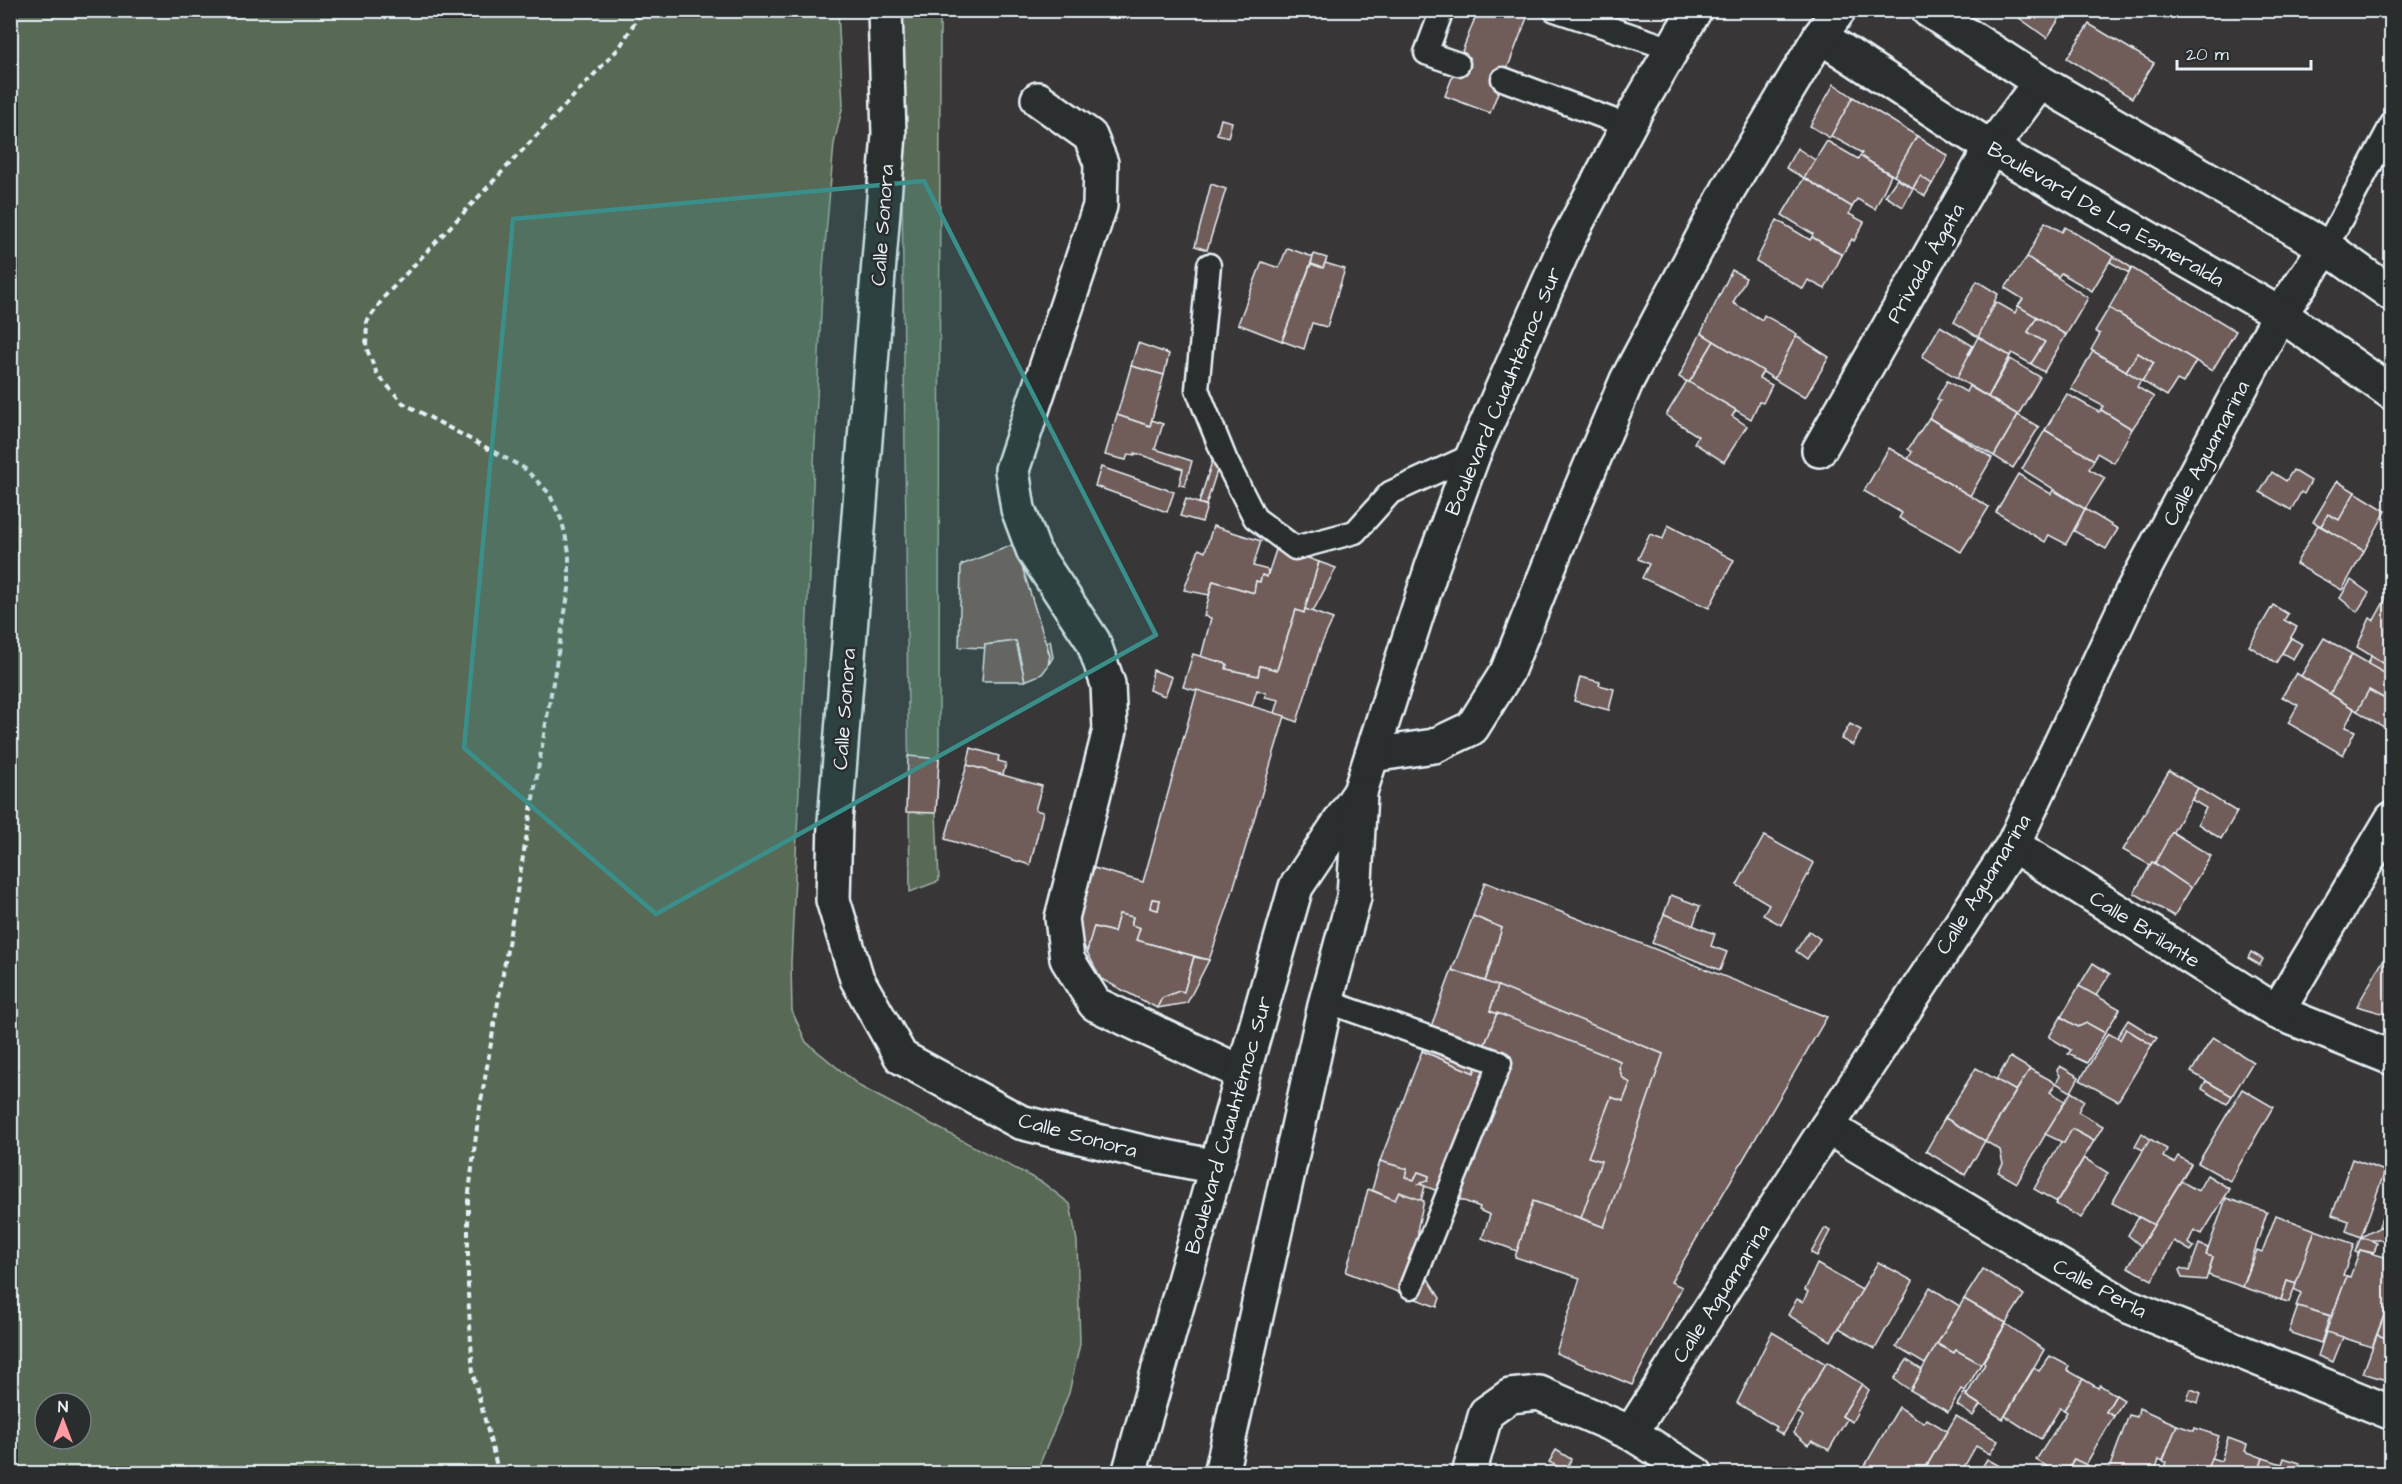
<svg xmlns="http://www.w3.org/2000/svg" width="2402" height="1484" font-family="'Architects Daughter',sans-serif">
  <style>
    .green { fill: #586b56; stroke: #a0aea7; stroke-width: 1.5; fill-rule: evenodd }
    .building { fill: #6f5c59; stroke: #e8f1f8; stroke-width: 1.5; fill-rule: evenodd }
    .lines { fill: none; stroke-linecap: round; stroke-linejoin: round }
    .service-casing { stroke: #e8f1f8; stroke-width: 27 }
    .minor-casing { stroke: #e8f1f8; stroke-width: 38 }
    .tertiary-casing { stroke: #e8f1f8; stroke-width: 38 }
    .primary-casing { stroke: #e8f1f8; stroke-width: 38 }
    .path { stroke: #e8f1f8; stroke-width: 4; stroke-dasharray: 6 4.5; stroke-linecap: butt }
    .service { stroke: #2a2d2e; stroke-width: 22 }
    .minor { stroke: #2a2d2e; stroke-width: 33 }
    .tertiary { stroke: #2a2d2e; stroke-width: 33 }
    .primary { stroke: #2a2d2e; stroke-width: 33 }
    .marked { fill: #3a8f8a; fill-opacity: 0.2; stroke: #3a8f8a; stroke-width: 4.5; stroke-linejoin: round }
    .labels { text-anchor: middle; stroke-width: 5; stroke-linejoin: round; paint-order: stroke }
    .street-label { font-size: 21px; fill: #e8f1f8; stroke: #2a2d2e }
  </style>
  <rect width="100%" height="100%" fill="#383637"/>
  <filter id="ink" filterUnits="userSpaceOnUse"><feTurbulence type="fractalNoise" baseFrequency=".0167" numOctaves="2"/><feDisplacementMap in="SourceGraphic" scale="12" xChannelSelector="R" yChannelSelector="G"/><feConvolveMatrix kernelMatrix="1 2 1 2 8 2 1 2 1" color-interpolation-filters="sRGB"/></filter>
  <g filter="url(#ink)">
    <!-- green -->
    <g class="green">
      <path d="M10,11H838L843,105L834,144L823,268L791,963L792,1011L806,1042L861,1087L1043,1183L1070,1204L1077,1241L1080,1344L1069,1393L1036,1473H11ZM45,1403H81V1439H45Z"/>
      <polygon points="900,11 940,11 939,759 936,813 939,881 910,892"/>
    </g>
    <!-- building -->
    <g class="building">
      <polygon points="1478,10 1530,10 1490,113 1445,96"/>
      <polygon points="2008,10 2065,10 2047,38"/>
      <polygon points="2089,24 2154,63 2132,98 2067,58"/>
      <polygon points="1834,84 1853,97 1830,138 1810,126"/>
      <polygon points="1853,97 1917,136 1894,176 1860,156 1862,153 1831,136"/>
      <polygon points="1221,119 1232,122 1228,137 1217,134"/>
      <polygon points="1917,136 1948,156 1932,184 1920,176 1913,188 1894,176"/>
      <polygon points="1827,141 1858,159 1860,156 1891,175 1875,209 1857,199 1852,207 1804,178"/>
      <polygon points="1797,148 1815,160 1804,178 1786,168"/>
      <polygon points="1920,176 1932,184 1925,196 1913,188"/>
      <polygon points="1804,178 1852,207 1849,214 1864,222 1854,241 1852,239 1842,255 1812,237 1813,234 1782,215"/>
      <polygon points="1897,179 1913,188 1903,207 1885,196"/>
      <polygon points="1211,184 1226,189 1207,250 1195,246"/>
      <polygon points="1777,220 1810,240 1812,237 1842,255 1825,289 1808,280 1803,289 1756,261"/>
      <polygon points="2045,222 2062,232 2065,227 2113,256 2092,291 2061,273 2058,277 2027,257"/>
      <polygon points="1287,248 1313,257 1282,341 1238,324 1262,262 1279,268"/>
      <polygon points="1314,254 1327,258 1323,268 1311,264"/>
      <polygon points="2113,256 2132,268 2129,273 2110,262"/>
      <polygon points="2027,257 2088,298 2066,335 2018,306 2023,299 2005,288"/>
      <polygon points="1325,263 1345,269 1327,327 1312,323 1304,349 1282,341 1311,264 1323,268"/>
      <polygon points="2132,268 2236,331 2212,371 2109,308"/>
      <polygon points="1732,270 1746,278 1733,303 1762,320 1764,315 1797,334 1774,379 1701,333"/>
      <polygon points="1977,281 1998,294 1986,318 1988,320 1978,337 1954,322"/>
      <polygon points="1996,302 2015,313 2018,306 2037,317 2028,332 2045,342 2031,364 2012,353 2010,356 1978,337"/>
      <polygon points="2109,308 2196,361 2183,383 2177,380 2167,396 2142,381 2154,363 2138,353 2126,371 2091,350 2100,334 2095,331"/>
      <polygon points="2037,317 2066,335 2044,372 2031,364 2045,342 2028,332"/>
      <polygon points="1940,326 1973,346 1968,354 1970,356 1957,378 1922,357"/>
      <polygon points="1701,333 1714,341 1689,383 1679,377"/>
      <polygon points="1796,336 1829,357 1805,398 1774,379"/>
      <polygon points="1978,337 2010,356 1988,397 1957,378"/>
      <polygon points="1714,341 1763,371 1759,378 1772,385 1763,403 1759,402 1751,419 1689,383"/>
      <polygon points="1138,343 1169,354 1164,375 1131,366"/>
      <polygon points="2093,351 2141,380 2137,387 2154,397 2132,429 2101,410 2103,406 2071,389"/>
      <polygon points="2138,353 2154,363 2142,381 2126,371"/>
      <polygon points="2010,359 2040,377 2018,415 1988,397"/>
      <polygon points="1131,366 1164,375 1150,426 1117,415"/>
      <polygon points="1687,381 1736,410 1732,416 1747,426 1724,462 1694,443 1698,436 1666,415"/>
      <polygon points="1947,381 1966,392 1969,386 2018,415 1994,456 1929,418 1940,401 1937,399"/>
      <polygon points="2067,394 2099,412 2101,410 2132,429 2114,463 2097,453 2094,460 2045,430"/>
      <polygon points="1117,415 1150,426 1152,420 1163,424 1155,449 1192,461 1185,486 1179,485 1183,469 1135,453 1135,455 1128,454 1126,460 1105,455"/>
      <polygon points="2018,415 2039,427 2013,468 1994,456"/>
      <polygon points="1929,418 1992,458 1970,496 1908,459 1912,452 1908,449"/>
      <polygon points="2045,430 2094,460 2089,469 2105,478 2085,509 2022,469"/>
      <polygon points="1889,448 1989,507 1961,552 1899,518 1902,513 1864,491"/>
      <polygon points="1216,449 1223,452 1206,505 1199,503"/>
      <polygon points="1101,467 1174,492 1167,512 1095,486"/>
      <polygon points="2293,470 2311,481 2304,494 2301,492 2291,510 2260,492 2272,472 2286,481"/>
      <polygon points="2018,474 2051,494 2053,490 2085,509 2066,544 2049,535 2045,542 1996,512"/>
      <polygon points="2337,481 2355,492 2339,520 2328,514 2321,526 2313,522"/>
      <polygon points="2355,492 2386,511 2364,551 2321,526 2328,514 2339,520"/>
      <polygon points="1186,499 1207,506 1202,522 1180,516"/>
      <polygon points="2085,509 2118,529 2106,549 2074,531"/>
      <polygon points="1668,525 1734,560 1709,608 1642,578 1649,564 1638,559 1650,534 1663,539"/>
      <polygon points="2318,525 2364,551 2342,590 2296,564"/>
      <polygon points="1213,526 1261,541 1253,566 1268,570 1267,577 1262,575 1260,582 1256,581 1254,593 1213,581 1209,595 1184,590 1199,549 1205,552"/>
      <polygon points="1015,544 1050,656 1048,666 1042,674 1025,681 1016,641 985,645 985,648 959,647 961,565"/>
      <polygon points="1277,547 1319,562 1304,613 1296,610 1277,670 1260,666 1258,676 1226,669 1227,664 1201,657 1211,618 1204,616 1213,581 1254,593 1256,581 1260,582 1262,575 1267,577"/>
      <polygon points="1319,562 1336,568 1312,613 1305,609"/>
      <polygon points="2351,580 2369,593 2357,612 2340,598"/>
      <polygon points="2390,591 2392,592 2392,677 2386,674 2390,667 2357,647 2370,618 2374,620"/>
      <polygon points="2273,605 2288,614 2284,620 2297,627 2276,663 2249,646"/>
      <polygon points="1305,609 1333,619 1321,645 1297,722 1275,713 1279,700 1265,697 1266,693 1257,690 1252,706 1183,687 1193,654 1227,664 1226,669 1258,676 1260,666 1277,670 1296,610 1304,613"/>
      <polygon points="2291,638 2302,644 2293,659 2282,653"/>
      <polygon points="2324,638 2352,654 2330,694 2301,676"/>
      <polygon points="1050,640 1053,657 1048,666 1050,656 1046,642"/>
      <polygon points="1016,641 1025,681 982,681 985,645"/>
      <polygon points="2352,654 2392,677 2392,703 2369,690 2357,711 2330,694"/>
      <polygon points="2371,656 2390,667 2386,674 2368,664"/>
      <polygon points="1153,670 1172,677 1165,696 1149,690"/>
      <polygon points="2296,673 2354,709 2345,727 2355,731 2343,755 2288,723 2298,705 2282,697"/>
      <polygon points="1580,677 1600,682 1599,685 1614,689 1609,710 1574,701"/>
      <path d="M1197,690L1285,716L1228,906L1209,960L1136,940L1140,928L1131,925L1133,917L1119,914L1114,932L1094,927L1087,952L1075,926L1094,868L1143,882ZM1152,899L1160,900L1158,910L1150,908Z"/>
      <polygon points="2369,690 2392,703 2392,732 2357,711"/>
      <polygon points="1850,724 1861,730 1853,745 1841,739"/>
      <polygon points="971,748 999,756 998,761 1006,763 1003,775 967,765"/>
      <polygon points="908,756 939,759 936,813 906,812"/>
      <polygon points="967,765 1042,786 1035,810 1043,812 1030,865 945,839"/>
      <polygon points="2169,771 2198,788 2155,863 2152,862 2150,865 2123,850"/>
      <polygon points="2198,788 2237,812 2221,839 2198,824 2206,808 2192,800"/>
      <polygon points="2172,832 2211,856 2191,888 2155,863"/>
      <polygon points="1764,836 1814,863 1781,925 1763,915 1769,904 1737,885"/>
      <polygon points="2152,862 2191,888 2174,916 2134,893"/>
      <polygon points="1485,882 1827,1017 1671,1282 1682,1287 1632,1385 1556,1353 1580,1278 1515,1257 1533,1201 1604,1227 1663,1054 1485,982 1502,928 1473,916"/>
      <polygon points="1671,895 1700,906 1693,926 1664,914"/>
      <polygon points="1152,899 1160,900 1158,910 1150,908"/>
      <polygon points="1119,914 1133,917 1131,925 1140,928 1136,940 1194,956 1184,992 1179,991 1162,998 1157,1008 1101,979 1087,952 1092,933 1094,927 1114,932"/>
      <polygon points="1664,914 1715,934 1711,946 1727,952 1720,970 1652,943"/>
      <polygon points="1473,916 1502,928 1485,981 1452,970"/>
      <polygon points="1809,931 1820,939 1807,959 1796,951"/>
      <polygon points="2392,945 2392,1016 2357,1006"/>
      <polygon points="2251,952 2263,959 2260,965 2248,958"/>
      <polygon points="1194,957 1209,960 1187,1003 1157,1008 1162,998 1179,991 1184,992"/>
      <polygon points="2093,963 2110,974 2095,997 2079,986"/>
      <polygon points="1452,970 1498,986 1490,1011 1497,1013 1474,1073 1422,1051"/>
      <polygon points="1498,986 1663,1054 1604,1227 1581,1218 1601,1161 1588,1157 1611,1097 1623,1101 1630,1083 1622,1077 1619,1068 1620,1061 1490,1011"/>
      <polygon points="2079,986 2120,1009 2105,1033 2087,1023 2078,1027 2061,1017"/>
      <polygon points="1497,1013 1620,1061 1619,1068 1622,1077 1630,1083 1623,1101 1611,1097 1588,1157 1601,1161 1581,1218 1533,1201 1517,1251 1482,1238 1490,1215 1479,1210 1480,1207 1419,1184 1428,1180 1429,1176 1418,1172 1414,1180 1405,1177 1407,1169 1380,1161 1422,1051 1474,1073"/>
      <polygon points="2061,1017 2078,1027 2087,1023 2105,1033 2087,1063 2068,1054 2071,1050 2049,1037"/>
      <polygon points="2128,1020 2157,1038 2152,1045 2126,1029 2120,1040 2117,1037"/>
      <polygon points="2126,1029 2152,1045 2118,1101 2080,1080 2108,1033 2120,1040"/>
      <polygon points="2213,1037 2253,1062 2232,1096 2191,1072"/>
      <polygon points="2010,1057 2030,1069 2016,1091 1996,1080"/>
      <polygon points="2060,1066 2079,1077 2071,1092 2056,1083 2060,1076 2057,1070"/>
      <polygon points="1976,1068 2016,1091 1985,1141 1945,1118"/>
      <polygon points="2030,1069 2056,1083 2050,1092 2065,1101 2017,1183 1998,1172 2003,1164 2000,1150 1985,1141"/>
      <polygon points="2206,1081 2232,1096 2227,1104 2202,1089"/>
      <polygon points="2242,1089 2273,1107 2230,1181 2198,1163"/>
      <polygon points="2071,1092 2084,1100 2078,1112 2103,1126 2094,1141 2072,1129 2064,1143 2045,1134"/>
      <polygon points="1945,1118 1985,1141 1965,1175 1926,1151"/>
      <polygon points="2072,1129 2094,1141 2057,1202 2034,1189 2061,1142 2064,1143"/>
      <polygon points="2142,1133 2150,1139 2143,1150 2135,1146"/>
      <polygon points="2150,1139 2167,1149 2163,1157 2174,1163 2178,1156 2191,1164 2154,1225 2112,1203"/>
      <polygon points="2084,1158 2108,1173 2081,1218 2056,1204"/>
      <polygon points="2352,1159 2385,1171 2361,1237 2346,1231 2349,1221 2332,1215"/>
      <polygon points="1380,1161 1407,1169 1405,1177 1414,1180 1418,1172 1429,1176 1428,1180 1419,1184 1425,1186 1421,1201 1399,1192 1395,1200 1372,1190"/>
      <polygon points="2207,1175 2230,1189 2202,1234 2194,1230 2188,1243 2194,1247 2191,1251 2174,1241 2152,1280 2128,1267 2181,1181 2198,1191"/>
      <polygon points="1368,1189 1395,1200 1399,1192 1424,1201 1418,1226 1418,1247 1425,1274 1440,1298 1437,1307 1346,1272"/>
      <polygon points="2392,1190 2392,1231 2379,1226"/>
      <polygon points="2226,1198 2267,1212 2243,1287 2208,1275 2213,1257 2206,1255"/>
      <polygon points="2276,1215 2315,1230 2296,1284 2287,1281 2281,1300 2243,1287 2257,1250 2262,1252"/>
      <polygon points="2139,1217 2154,1225 2141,1246 2128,1235"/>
      <polygon points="2380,1227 2392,1231 2392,1240 2370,1240 2361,1237"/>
      <polygon points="1825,1228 1830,1231 1817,1256 1811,1253"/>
      <polygon points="2315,1230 2354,1244 2343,1275 2347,1276 2332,1316 2296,1306 2301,1293 2294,1289"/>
      <polygon points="2361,1237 2377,1243 2374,1253 2360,1250 2359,1254 2355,1252"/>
      <polygon points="2199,1244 2208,1248 2206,1255 2213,1257 2206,1280 2182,1278 2179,1270 2181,1268 2189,1271"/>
      <polygon points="2360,1250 2392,1259 2392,1294 2372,1347 2326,1332 2347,1276 2350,1277"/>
      <polygon points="1878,1262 1913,1281 1875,1349 1839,1328"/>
      <polygon points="1817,1264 1862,1290 1831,1341 1788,1315 1797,1299 1803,1302 1808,1292 1805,1290"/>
      <polygon points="1983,1269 2024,1295 2006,1323 1964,1299"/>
      <polygon points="2287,1281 2296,1284 2289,1302 2281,1300"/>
      <polygon points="1930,1287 1961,1307 1925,1364 1896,1347"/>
      <polygon points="2392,1294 2392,1340 2377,1335"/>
      <polygon points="1964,1299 2006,1323 1981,1364 1956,1350 1954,1353 1937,1344"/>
      <polygon points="2298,1306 2330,1316 2321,1343 2289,1332"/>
      <polygon points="2006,1324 2044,1350 2003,1419 1966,1396 1985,1364 1983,1362"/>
      <polygon points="1772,1332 1826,1364 1783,1435 1775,1430 1777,1427 1737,1403"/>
      <polygon points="2326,1332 2343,1337 2333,1362 2318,1356"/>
      <polygon points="2377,1335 2392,1340 2392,1382 2363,1373"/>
      <polygon points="1937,1344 1954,1353 1956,1350 1981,1364 1965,1391 1961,1389 1948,1412 1910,1390"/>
      <polygon points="2050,1356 2069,1366 2067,1370 2083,1379 2064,1410 2060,1408 2041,1439 2005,1416 2034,1368 2039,1371"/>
      <polygon points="1907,1360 1922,1370 1910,1390 1894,1379"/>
      <polygon points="1827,1362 1862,1384 1842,1416 1847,1419 1829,1450 1812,1441 1808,1445 1794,1433 1803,1416 1797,1412"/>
      <polygon points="2083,1379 2098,1388 2100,1385 2116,1395 2106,1412 2114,1416 2085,1466 2074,1459 2065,1474 2060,1474 2036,1460 2067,1412 2064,1410"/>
      <polygon points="1862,1384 1869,1390 1852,1422 1842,1416"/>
      <polygon points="2191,1389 2201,1393 2198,1403 2187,1399"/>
      <polygon points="1964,1393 1967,1394 1966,1396 1980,1405 1973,1416 1957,1405"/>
      <polygon points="2116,1395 2124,1400 2114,1416 2106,1412"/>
      <polygon points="1899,1407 1924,1423 1927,1419 1947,1431 1922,1474 1860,1474"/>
      <polygon points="2139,1408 2177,1425 2163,1461 2159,1459 2154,1474 2107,1474 2129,1415 2137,1417"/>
      <polygon points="1956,1416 1998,1441 1990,1454 1976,1446 1960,1474 1922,1474"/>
      <polygon points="2177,1425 2194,1431 2195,1428 2219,1436 2206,1474 2162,1474 2166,1462 2163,1461"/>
      <polygon points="2228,1438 2247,1445 2245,1451 2263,1458 2258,1474 2206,1474 2211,1458 2221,1461"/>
      <polygon points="1556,1450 1571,1459 1566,1471 1549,1462"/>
      <polygon points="2263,1458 2282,1464 2284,1458 2300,1463 2297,1474 2258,1474"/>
      <polygon points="1987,1459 2014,1474 1978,1474"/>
      <polygon points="2074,1459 2089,1466 2083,1474 2065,1474"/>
    </g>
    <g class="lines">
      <!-- service casing -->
      <g class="service-casing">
        <g id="service">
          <polyline points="1442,10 1426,53 1458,64"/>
          <polyline points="1555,10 1672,49"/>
          <polyline points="1503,79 1628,126"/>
          <polyline points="2326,247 2392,124"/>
          <polyline points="1209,265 1197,389 1226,461 1255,518 1295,548 1355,532 1390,493 1473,455"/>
          <polyline points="1326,1001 1500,1063 1411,1287"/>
        </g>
      </g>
      <!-- minor casing -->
      <g class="minor-casing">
        <g id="minor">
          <polyline points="885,10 889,134 835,822 833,900 857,979 901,1057 1020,1122 1146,1153 1216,1167"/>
          <polyline points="1038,99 1090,136 1101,163 1100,206 1012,470 1018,509 1034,552 1093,641 1108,684 1110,730 1062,918 1067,959 1095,1004 1242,1073"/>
          <polyline points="1819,450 1991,148 2040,82"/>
          <polyline points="2013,845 2277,1012 2392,1058"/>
          <polyline points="2277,1012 2392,819"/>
          <polyline points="1827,1127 2123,1304 2392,1413"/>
          <polyline points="1631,1433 1827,1127 2013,845 2132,592 2280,314 2326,247"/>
          <polyline points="1469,1474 1486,1413 1510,1396 1539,1393 1631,1433 1696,1474"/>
        </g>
      </g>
      <!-- tertiary casing -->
      <g class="tertiary-casing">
        <g id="tertiary">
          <polyline points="1928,10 2040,82 2326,247 2392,294"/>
          <polyline points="1820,36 1991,148 2280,314 2392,393"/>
          <polyline points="1372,755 1434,746 1472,728 1507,672 1566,524 1627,380 1729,188 1820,36 1839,10"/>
        </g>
      </g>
      <!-- primary casing -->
      <g class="primary-casing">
        <g id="primary">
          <polyline points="1129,1474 1296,887 1360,792 1432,567 1473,455 1568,239 1636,111 1695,10"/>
          <polyline points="1221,1474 1326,1001 1354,897 1360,794"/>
        </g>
      </g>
      <!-- path -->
      <polyline class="path" points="499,1474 473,1374 468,1293 468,1201 478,1119 569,589 569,552 562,521 549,493 524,468 403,403 377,374 366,347 367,322 384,297 620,47 642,10"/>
      <!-- service -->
      <use href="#service" class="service"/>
      <!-- minor -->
      <use href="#minor" class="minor"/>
      <!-- tertiary -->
      <use href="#tertiary" class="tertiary"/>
      <!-- primary -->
      <use href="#primary" class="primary"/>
    </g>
  </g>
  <!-- marked area -->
  <path class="marked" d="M924,181L1156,635L656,914L464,748L513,219Z"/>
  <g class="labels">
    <!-- street labels -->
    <g class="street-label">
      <text transform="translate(2106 214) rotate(30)" y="7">Boulevard De La Esmeralda</text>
      <text transform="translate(882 225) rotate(-86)" y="7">Calle Sonora</text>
      <text transform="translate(1925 263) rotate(-60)" y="7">Privada Ágata</text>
      <text transform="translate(1503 391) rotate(-67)" y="7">Boulevard Cuauhtémoc Sur</text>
      <text transform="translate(2206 453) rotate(-62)" y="7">Calle Aguamarina</text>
      <text transform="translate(844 709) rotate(-86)" y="7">Calle Sonora</text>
      <text transform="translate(1983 884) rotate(-58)" y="7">Calle Aguamarina</text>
      <text transform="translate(2145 929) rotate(32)" y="7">Calle Brilante</text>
      <text transform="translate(1228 1125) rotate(-74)" y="7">Boulevard Cuauhtémoc Sur</text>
      <text transform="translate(1078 1135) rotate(15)" y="7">Calle Sonora</text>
      <text transform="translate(2100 1288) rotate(28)" y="7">Calle Perla</text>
      <text transform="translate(1721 1293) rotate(-57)" y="7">Calle Aguamarina</text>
    </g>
  </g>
  <!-- margin -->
  <rect width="2402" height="1484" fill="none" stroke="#2a2d2e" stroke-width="36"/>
  <rect x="18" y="18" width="2366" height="1448" fill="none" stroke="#e8f1f8" stroke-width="2" filter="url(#ink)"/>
  <!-- north arrow -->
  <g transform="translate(63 1421)"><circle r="28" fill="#2a2d2e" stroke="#767b7f" stroke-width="1.5"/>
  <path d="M0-4.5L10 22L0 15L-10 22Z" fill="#ff9aa2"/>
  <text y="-9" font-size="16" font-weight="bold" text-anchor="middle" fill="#e8f1f8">N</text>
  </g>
  <!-- scale -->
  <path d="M2177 60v9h134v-9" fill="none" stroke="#e8f1f8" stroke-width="3"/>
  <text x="2186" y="60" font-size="18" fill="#e8f1f8" stroke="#2a2d2e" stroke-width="4.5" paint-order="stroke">20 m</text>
</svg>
